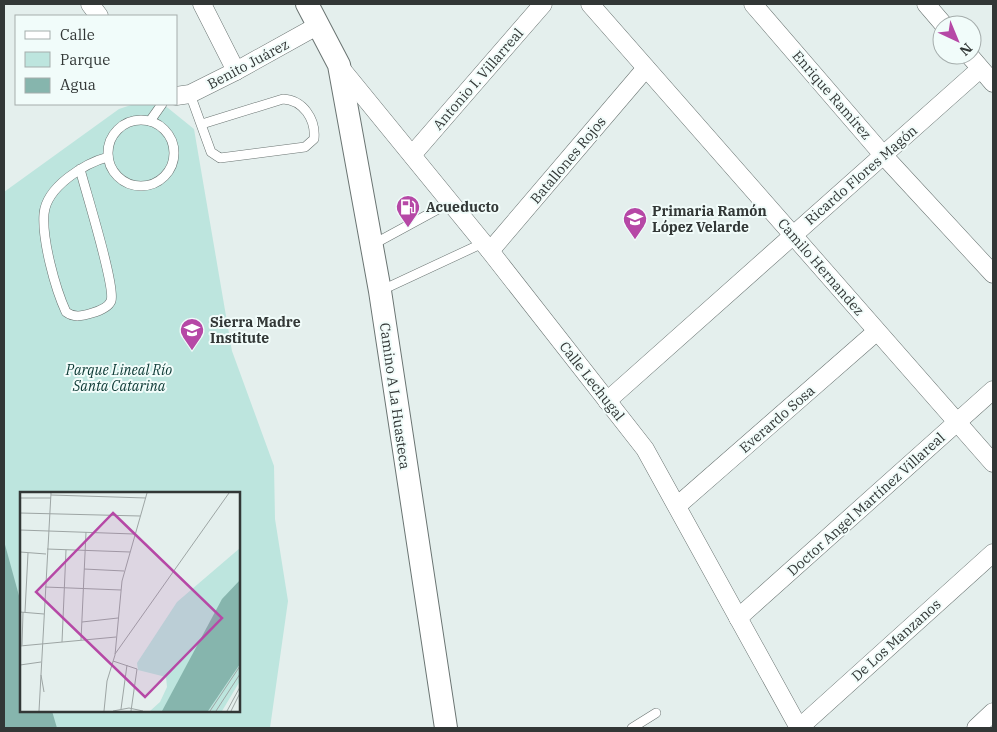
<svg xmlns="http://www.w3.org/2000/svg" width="997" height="732" font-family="'IBM Plex Serif',serif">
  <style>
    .green { fill: #bde5de; fill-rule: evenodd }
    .water { fill: #86b5ad }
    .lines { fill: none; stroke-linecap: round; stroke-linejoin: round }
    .service-casing { stroke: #6a7472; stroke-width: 10 }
    .minor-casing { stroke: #6a7472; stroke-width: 19 }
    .tertiary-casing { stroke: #6a7472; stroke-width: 24 }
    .service { stroke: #fff; stroke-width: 9 }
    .minor { stroke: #fff; stroke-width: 18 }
    .tertiary { stroke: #fff; stroke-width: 22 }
    .labels { text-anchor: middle; stroke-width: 4; stroke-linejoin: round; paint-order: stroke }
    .street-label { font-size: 14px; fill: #323736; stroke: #f1fcfa }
    .poi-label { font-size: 14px; font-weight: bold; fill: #323736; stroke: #f1fcfa; text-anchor: start }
    .park-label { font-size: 14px; font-style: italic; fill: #0a3732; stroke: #f1fcfa }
    .inset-road { fill: none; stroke: #9da5a4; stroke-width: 1 }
    .view { fill: #b648a6; fill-opacity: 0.15; stroke: #b648a6; stroke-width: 2.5 }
    .inset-edge { fill: none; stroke: #323736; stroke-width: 2.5 }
  </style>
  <rect width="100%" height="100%" fill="#e4efed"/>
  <!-- green -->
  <path class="green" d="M134,104H163L194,129L232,351L274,466L275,519L288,601L270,728H4V192L119,109ZM21,493H239V711H21Z"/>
  <!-- water -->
  <polygon class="water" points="4,541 21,603 21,711 52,711 57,728 4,728"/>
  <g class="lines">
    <!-- service casing -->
    <g class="service-casing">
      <g id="service">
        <path d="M190,94L211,152L220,158L305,147L314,139C316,119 303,100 283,99L202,124"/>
        <circle cx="141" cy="153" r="33"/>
        <polyline points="150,121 162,104"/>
        <path d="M80,169C85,189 116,287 111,301C108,308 99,311 92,313C82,316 74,318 66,312C55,288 42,240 44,214C46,187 85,163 108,157"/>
        <polyline points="372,245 451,202"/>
        <polyline points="380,291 483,243"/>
        <polyline points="632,728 656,713"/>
      </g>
    </g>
    <!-- minor casing -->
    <g class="minor-casing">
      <g id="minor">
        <polyline points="90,4 99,16"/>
        <polyline points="202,4 236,71"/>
        <polyline points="590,4 993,463"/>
        <polyline points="753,4 884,156 993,274"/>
        <polyline points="926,4 944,25"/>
        <polyline points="969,55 993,83"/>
        <polyline points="339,66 490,251 645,449 799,728"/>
        <polyline points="176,96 190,94 236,71 317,26"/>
        <polyline points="412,155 543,4"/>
        <polyline points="490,251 646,68"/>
        <polyline points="607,401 980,69"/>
        <polyline points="677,506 876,332"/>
        <polyline points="738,618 993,390"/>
        <polyline points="799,728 993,553"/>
        <polyline points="976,728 993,712"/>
      </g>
    </g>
    <!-- tertiary casing -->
    <g class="tertiary-casing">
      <polyline id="tertiary" points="307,4 339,65 380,291 446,728"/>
    </g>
    <!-- service -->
    <use href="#service" class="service"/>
    <!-- minor -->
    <use href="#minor" class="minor"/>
    <!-- tertiary -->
    <use href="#tertiary" class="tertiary"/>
  </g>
  <!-- icons -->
  <defs>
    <g id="fuel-pin" transform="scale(1.25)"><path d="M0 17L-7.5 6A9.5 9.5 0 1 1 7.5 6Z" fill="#b648a6" stroke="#f1fcfa"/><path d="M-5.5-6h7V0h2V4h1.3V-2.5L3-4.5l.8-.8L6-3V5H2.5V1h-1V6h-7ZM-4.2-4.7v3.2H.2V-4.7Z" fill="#fff"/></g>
    <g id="school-pin" transform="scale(1.25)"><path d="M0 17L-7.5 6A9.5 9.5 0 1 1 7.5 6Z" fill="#b648a6" stroke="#f1fcfa"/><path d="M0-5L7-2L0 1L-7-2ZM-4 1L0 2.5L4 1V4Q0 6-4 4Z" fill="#fff"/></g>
  </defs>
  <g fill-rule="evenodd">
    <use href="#fuel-pin" x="408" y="207"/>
    <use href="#school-pin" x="635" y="219"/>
    <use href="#school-pin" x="192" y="330"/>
  </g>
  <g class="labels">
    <!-- street labels -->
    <g class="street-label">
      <text transform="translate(248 64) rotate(-28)" y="5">Benito Juárez</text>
      <text transform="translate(478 79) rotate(-49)" y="5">Antonio I. Villarreal</text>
      <text transform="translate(832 95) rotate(49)" y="5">Enrique Ramírez</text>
      <text transform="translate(568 160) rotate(-50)" y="5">Batallones Rojos</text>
      <text transform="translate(861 175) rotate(-41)" y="5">Ricardo Flores Magón</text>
      <text transform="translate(821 267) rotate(49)" y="5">Camilo Hernandez</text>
      <text transform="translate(592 381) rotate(52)" y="5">Calle Lechugal</text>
      <text transform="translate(395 396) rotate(82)" y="5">Camino A La Huasteca</text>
      <text transform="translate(777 419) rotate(-41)" y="5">Everardo Sosa</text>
      <text transform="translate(866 504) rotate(-42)" y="5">Doctor Angel Martínez Villareal</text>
      <text transform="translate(896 640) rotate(-42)" y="5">De Los Manzanos</text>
    </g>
    <!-- poi labels -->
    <g class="poi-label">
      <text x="426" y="212">Acueducto</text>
      <text x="652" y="216">Primaria Ramón<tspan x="652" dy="16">López Velarde</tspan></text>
      <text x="210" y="327">Sierra Madre<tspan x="210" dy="16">Institute</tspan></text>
    </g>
    <!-- park labels -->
    <g class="park-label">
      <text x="119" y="375">Parque Lineal Río<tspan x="119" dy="16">Santa Catarina</tspan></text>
    </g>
  </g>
  <!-- overview -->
  <g transform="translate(20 492)">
    <rect width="220" height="220" fill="#e4efed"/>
    <path d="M220,56V189L202,219H130L140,210L147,195L146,185L118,178L117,171L157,110Z" fill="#bde5de"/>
    <path d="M220,88V172L188,219H142L202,107Z" fill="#86b5ad"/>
    <path class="inset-road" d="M31,3L126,6M0,6H31M0,21L120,24M0,38L114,42M27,57L110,60M0,60L26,62M64,77L104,79M25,95L101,98M0,120L24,122M5,120L8,61M62,130L98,126M61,148L66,40M42,150L46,58M2,153L3,120M0,154L96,145M95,162L209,1M93,169L117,177L111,219M0,173L21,170M21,183L24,200M101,217L107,173M19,219L31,1M84,219L87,189L95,163L102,89L127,1M93,219L109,216L123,219M190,219L220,174M196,219L220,182M207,219L220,195M211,219L220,201"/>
    <path class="view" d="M93,21L202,126L125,205L16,100Z"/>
    <rect width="220" height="220" class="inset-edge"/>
  </g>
  <!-- border -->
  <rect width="997" height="732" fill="none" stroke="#323736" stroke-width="10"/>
  <!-- legend -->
  <rect x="15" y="15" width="162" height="90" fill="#f1fcfa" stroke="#a5adac"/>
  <rect x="25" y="31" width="25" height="8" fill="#ffffff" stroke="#a5adac"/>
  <text x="60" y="40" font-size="15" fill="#323736">Calle</text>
  <rect x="25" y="52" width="25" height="15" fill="#bde5de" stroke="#a5adac"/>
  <text x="60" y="65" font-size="15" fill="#323736">Parque</text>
  <rect x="25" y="78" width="25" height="15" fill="#86b5ad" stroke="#a5adac"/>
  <text x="60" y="90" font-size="15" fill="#323736">Agua</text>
  <!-- north arrow -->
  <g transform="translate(957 40) rotate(136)"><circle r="24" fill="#f1fcfa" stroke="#a5adac"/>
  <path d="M0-4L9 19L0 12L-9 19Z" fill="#b648a6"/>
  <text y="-8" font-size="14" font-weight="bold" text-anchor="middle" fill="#323736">N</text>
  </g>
</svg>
